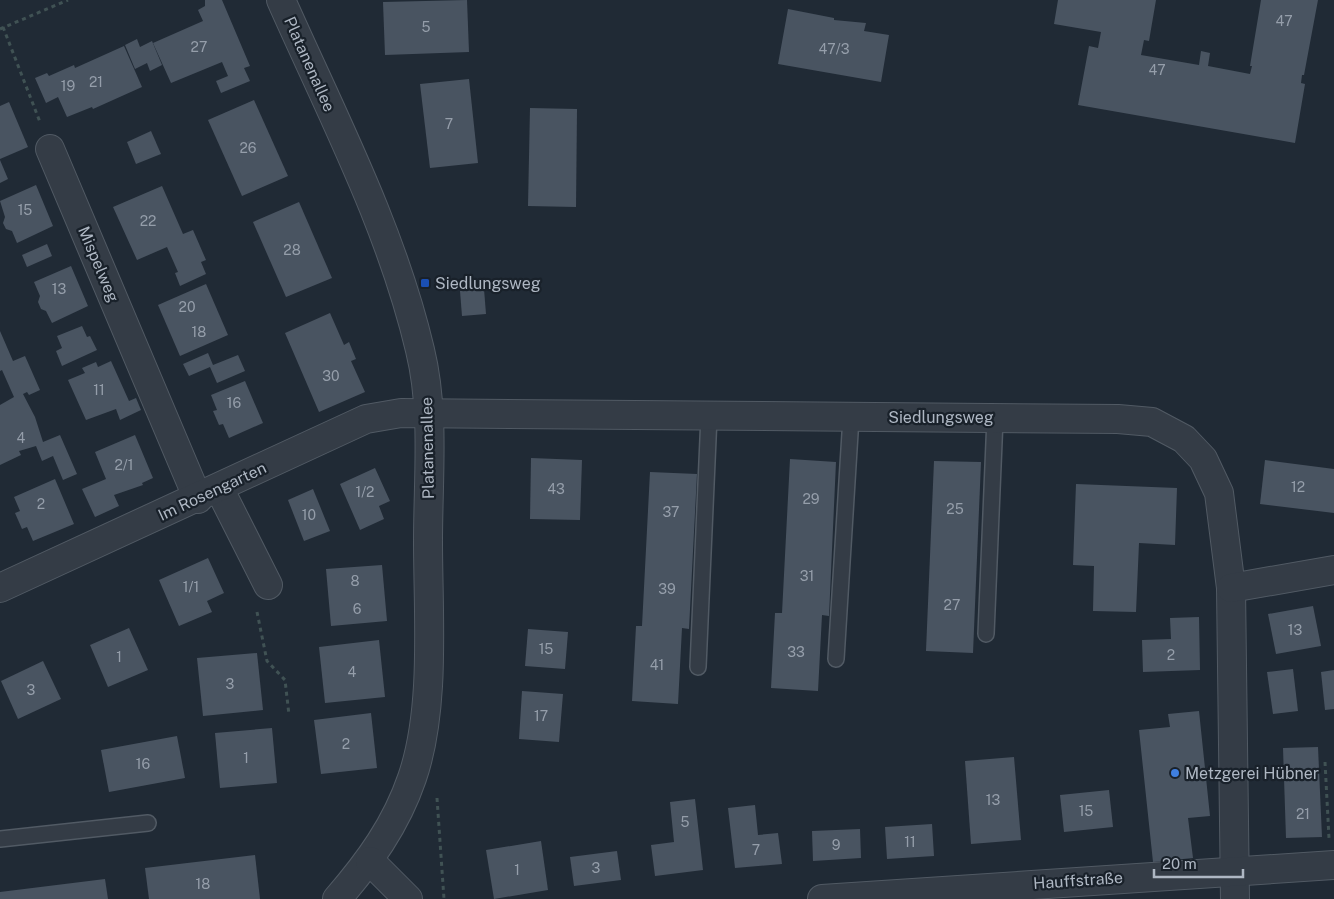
<svg xmlns="http://www.w3.org/2000/svg" width="1334" height="899" font-family="'Public Sans',sans-serif">
  <style>
    .building { fill: #495461 }
    .lines { fill: none; stroke-linecap: round; stroke-linejoin: round }
    .lane-casing { stroke: #515a64; stroke-width: 18 }
    .street-casing { stroke: #515a64; stroke-width: 30 }
    .path { stroke: #405254; stroke-width: 3; stroke-dasharray: 4 4; stroke-linecap: butt }
    .lane { stroke: #343c46; stroke-width: 15 }
    .street { stroke: #343c46; stroke-width: 28 }
    .transit-dot { fill: #1a4fb4; stroke: #19212a; stroke-width: 2 }
    .shop-dot { fill: #3f7fe0; stroke: #19212a; stroke-width: 2 }
    .labels { text-anchor: middle; stroke-width: 4.5; stroke-linejoin: round; paint-order: stroke }
    .number-label { font-size: 14px; fill: #959eaa }
    .street-label { font-size: 16px; fill: #aeb7c3; stroke: #19212a }
    .poi-label { font-size: 16px; fill: #aeb7c3; stroke: #19212a; text-anchor: start }
  </style>
  <rect width="100%" height="100%" fill="#202a35"/>
  <!-- building -->
  <g class="building">
    <polygon points="205,0 222,0 250,66 244,68 250,81 221,93 216,81 228,76 222,62 171,83 153,43 203,21 198,10 205,6"/>
    <polygon points="467,0 469,52 385,55 383,2"/>
    <polygon points="1058,0 1156,0 1149,41 1144,40 1141,55 1199,65 1201,51 1210,53 1208,66 1250,74 1252,66 1250,66 1261,0 1318,0 1304,75 1302,75 1301,83 1305,84 1295,143 1078,105 1089,46 1098,48 1101,32 1054,24"/>
    <polygon points="788,9 834,18 834,20 866,23 864,31 889,35 881,82 778,64"/>
    <polygon points="137,39 140,47 152,41 162,65 150,71 147,63 135,69 125,45"/>
    <polygon points="124,46 142,87 93,109 92,107 67,117 58,97 46,103 35,78 47,73 49,76 74,65 75,68"/>
    <polygon points="469,79 478,163 430,168 420,84"/>
    <polygon points="254,100 288,176 242,196 208,120"/>
    <polygon points="9,102 28,147 0,159 0,106"/>
    <polygon points="530,108 577,109 576,207 528,206"/>
    <polygon points="151,131 161,154 136,164 127,142"/>
    <polygon points="0,160 8,179 0,183"/>
    <polygon points="36,185 53,226 17,243 12,231 6,229 3,223 5,217 0,201"/>
    <polygon points="162,186 183,234 193,230 206,260 201,262 206,274 180,286 175,273 178,272 167,247 137,260 113,207"/>
    <polygon points="299,202 332,278 286,297 253,222"/>
    <polygon points="47,244 52,256 27,267 22,255"/>
    <polygon points="71,266 88,306 52,323 46,311 41,309 38,302 40,296 34,282"/>
    <polygon points="206,284 228,335 180,356 158,305"/>
    <polygon points="484,289 486,314 462,316 460,291"/>
    <polygon points="330,313 344,345 349,342 356,359 351,361 365,392 319,412 285,333"/>
    <polygon points="82,326 87,337 90,336 97,350 62,366 56,351 62,348 57,336"/>
    <polygon points="0,331 13,361 25,356 40,390 29,395 27,392 23,394 35,417 43,442 60,435 77,474 63,480 53,456 42,461 36,446 19,451 21,455 0,465 0,405 14,397 2,370 0,371"/>
    <polygon points="208,353 213,365 238,355 245,371 217,383 210,367 189,376 183,364"/>
    <polygon points="111,361 129,401 136,398 141,410 120,420 116,409 86,420 68,380 85,373 82,368 96,362 98,367"/>
    <polygon points="245,381 263,423 229,438 223,424 219,425 213,411 217,410 211,395"/>
    <polygon points="135,435 153,478 142,483 143,485 114,495 119,506 95,517 82,489 106,479 95,452"/>
    <polygon points="531,458 582,460 580,520 530,519"/>
    <polygon points="790,459 836,462 829,616 822,615 818,691 771,688 775,613 782,613"/>
    <polygon points="1265,460 1334,469 1334,513 1260,504"/>
    <polygon points="934,461 981,462 973,653 926,651"/>
    <polygon points="375,468 390,501 379,506 384,519 360,530 340,484"/>
    <polygon points="650,472 697,474 689,629 682,628 678,704 632,701 636,626 642,626"/>
    <polygon points="55,479 74,524 33,541 27,527 22,529 15,513 20,511 14,497"/>
    <polygon points="1076,484 1177,488 1175,545 1139,543 1136,612 1093,611 1094,566 1073,565"/>
    <polygon points="313,489 330,531 304,541 288,500"/>
    <polygon points="208,558 224,593 207,601 212,612 179,626 159,580"/>
    <polygon points="382,565 387,621 331,626 326,569"/>
    <polygon points="1313,606 1321,646 1276,654 1268,614"/>
    <polygon points="1199,617 1200,670 1143,672 1142,640 1171,639 1170,618"/>
    <polygon points="129,628 148,670 108,687 90,645"/>
    <polygon points="528,629 568,632 565,669 525,666"/>
    <polygon points="379,640 385,697 325,703 319,647"/>
    <polygon points="257,653 263,710 203,716 197,658"/>
    <polygon points="43,661 61,699 18,719 1,681"/>
    <polygon points="1293,669 1298,711 1273,714 1267,672"/>
    <polygon points="1334,670 1334,709 1325,710 1321,672"/>
    <polygon points="522,691 563,694 559,742 519,739"/>
    <polygon points="1199,711 1210,816 1188,818 1193,858 1153,862 1139,730 1170,727 1168,714"/>
    <polygon points="371,713 377,768 321,774 314,720"/>
    <polygon points="272,728 277,783 220,788 215,733"/>
    <polygon points="177,736 185,778 109,792 101,750"/>
    <polygon points="1318,747 1322,837 1286,838 1283,748"/>
    <polygon points="1014,757 1021,840 971,844 965,761"/>
    <polygon points="1109,790 1113,827 1064,832 1060,795"/>
    <polygon points="695,799 703,870 655,876 651,845 674,842 670,802"/>
    <polygon points="755,805 758,835 778,833 782,864 735,868 728,808"/>
    <polygon points="932,824 934,856 887,859 885,827"/>
    <polygon points="860,829 861,858 813,861 812,831"/>
    <polygon points="541,841 548,890 494,899 486,850"/>
    <polygon points="617,851 621,880 574,886 570,857"/>
    <polygon points="255,855 260,899 149,899 145,868"/>
    <polygon points="105,879 108,899 0,899 0,892"/>
  </g>
  <g class="lines">
    <!-- lane casing -->
    <g class="lane-casing">
      <g id="lane">
        <polyline points="986,634 995,418"/>
        <polyline points="836,659 851,417"/>
        <polyline points="698,667 709,416"/>
        <polyline points="0,839 148,823"/>
      </g>
    </g>
    <!-- street casing -->
    <g class="street-casing">
      <g id="street">
        <path d="M281,0C332,115 391,227 420,350C435,411 428,478 428,541C428,615 436,709 412,778C396,825 369,862 337,899"/>
        <polyline points="50,149 198,499"/>
        <polyline points="219,488 268,585"/>
        <polyline points="0,588 366,419 401,413 1118,419 1152,422 1184,439 1203,459 1219,493 1231,588 1235,899"/>
        <polyline points="1231,588 1334,570"/>
        <polyline points="370,861 408,899"/>
        <polyline points="822,899 1334,865"/>
      </g>
    </g>
    <!-- path -->
    <g class="path">
      <polyline points="3,27 40,122"/>
      <polyline points="0,29 68,0"/>
      <polyline points="257,612 267,661 285,680 289,715"/>
      <polyline points="1325,762 1329,838"/>
      <polyline points="437,798 444,899"/>
    </g>
    <!-- lane -->
    <use href="#lane" class="lane"/>
    <!-- street -->
    <use href="#street" class="street"/>
  </g>
  <!-- markers -->
  <rect class="transit-dot" x="420" y="278" width="10" height="10" rx="2.5"/>
  <circle class="shop-dot" cx="1175" cy="773" r="5"/>
  <g class="labels">
    <!-- number labels -->
    <g class="number-label">
      <text x="1284" y="26">47</text>
      <text x="426" y="32">5</text>
      <text x="199" y="52">27</text>
      <text x="834" y="54">47/3</text>
      <text x="1157" y="75">47</text>
      <text x="96" y="87">21</text>
      <text x="68" y="91">19</text>
      <text x="449" y="129">7</text>
      <text x="248" y="153">26</text>
      <text x="25" y="215">15</text>
      <text x="148" y="226">22</text>
      <text x="292" y="255">28</text>
      <text x="59" y="294">13</text>
      <text x="187" y="312">20</text>
      <text x="199" y="337">18</text>
      <text x="331" y="381">30</text>
      <text x="99" y="395">11</text>
      <text x="234" y="408">16</text>
      <text x="21" y="443">4</text>
      <text x="124" y="470">2/1</text>
      <text x="1298" y="492">12</text>
      <text x="556" y="494">43</text>
      <text x="365" y="497">1/2</text>
      <text x="811" y="504">29</text>
      <text x="41" y="509">2</text>
      <text x="955" y="514">25</text>
      <text x="671" y="517">37</text>
      <text x="309" y="520">10</text>
      <text x="807" y="581">31</text>
      <text x="355" y="586">8</text>
      <text x="191" y="592">1/1</text>
      <text x="667" y="594">39</text>
      <text x="952" y="610">27</text>
      <text x="357" y="614">6</text>
      <text x="1295" y="635">13</text>
      <text x="546" y="654">15</text>
      <text x="796" y="657">33</text>
      <text x="1171" y="660">2</text>
      <text x="119" y="662">1</text>
      <text x="657" y="670">41</text>
      <text x="352" y="677">4</text>
      <text x="230" y="689">3</text>
      <text x="31" y="695">3</text>
      <text x="541" y="721">17</text>
      <text x="346" y="749">2</text>
      <text x="246" y="763">1</text>
      <text x="143" y="769">16</text>
      <text x="993" y="805">13</text>
      <text x="1086" y="816">15</text>
      <text x="1303" y="819">21</text>
      <text x="685" y="827">5</text>
      <text x="910" y="847">11</text>
      <text x="836" y="850">9</text>
      <text x="756" y="855">7</text>
      <text x="596" y="873">3</text>
      <text x="517" y="875">1</text>
      <text x="203" y="889">18</text>
    </g>
    <!-- street labels -->
    <g class="street-label">
      <text transform="translate(310 64) rotate(66)" y="6">Platanenallee</text>
      <text transform="translate(99 264) rotate(67)" y="6">Mispelweg</text>
      <text x="941" y="423">Siedlungsweg</text>
      <text transform="translate(427 448) rotate(-91)" y="6">Platanenallee</text>
      <text transform="translate(212 491) rotate(-25)" y="6">Im Rosengarten</text>
      <text transform="translate(1078 880) rotate(-4)" y="6">Hauffstraße</text>
    </g>
    <!-- poi labels -->
    <g class="poi-label">
      <text x="435" y="289">Siedlungsweg</text>
      <text x="1185" y="779">Metzgerei Hübner</text>
    </g>
  </g>
  <!-- scale -->
  <path d="M1154 869v8h89v-8" fill="none" stroke="#aeb7c3" stroke-width="2.5"/>
  <text x="1162" y="869" font-size="15" fill="#aeb7c3" stroke="#19212a" stroke-width="4" paint-order="stroke">20 m</text>
</svg>
